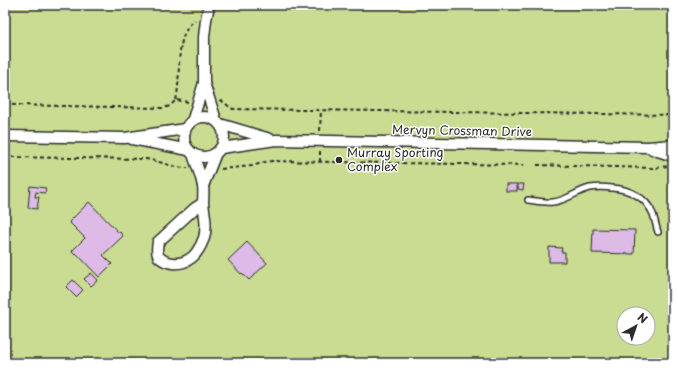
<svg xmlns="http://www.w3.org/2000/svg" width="678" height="368" font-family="'Playpen Sans',sans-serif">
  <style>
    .green { fill: #c9dc91; stroke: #7a845e; fill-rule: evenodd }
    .building { fill: #ddbbe6; stroke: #2b2b2b }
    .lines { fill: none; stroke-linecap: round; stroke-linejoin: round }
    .service-casing { stroke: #2b2b2b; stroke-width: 8 }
    .minor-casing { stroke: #2b2b2b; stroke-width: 13 }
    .path { stroke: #2b2b2b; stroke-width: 2; stroke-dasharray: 4 3; stroke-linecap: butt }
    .service { stroke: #fff; stroke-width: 5 }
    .minor { stroke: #fff; stroke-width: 10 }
    .poi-dot { fill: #2b2b2b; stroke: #fff; stroke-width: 1.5 }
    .labels { text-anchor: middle; stroke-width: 3; stroke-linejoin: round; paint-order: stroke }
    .street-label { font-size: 12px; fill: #2b2b2b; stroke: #fff }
    .poi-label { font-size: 12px; fill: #2b2b2b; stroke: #fff; text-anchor: start }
  </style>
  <rect width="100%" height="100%" fill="#fff"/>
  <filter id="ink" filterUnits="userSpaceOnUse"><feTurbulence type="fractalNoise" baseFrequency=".025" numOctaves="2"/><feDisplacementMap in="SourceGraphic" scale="8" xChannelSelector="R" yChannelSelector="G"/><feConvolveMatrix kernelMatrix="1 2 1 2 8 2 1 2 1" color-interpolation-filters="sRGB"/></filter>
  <g filter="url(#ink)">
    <!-- green -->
    <path class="green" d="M5,5H673V363H5ZM624,314H648V338H624Z"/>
    <!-- building -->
    <g class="building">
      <rect x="506" y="184" width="11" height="7"/>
      <polygon points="518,184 524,184 523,190 518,189"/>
      <polygon points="30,186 46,188 45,193 36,192 35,197 39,197 37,209 28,208"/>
      <polygon points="89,202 119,233 120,232 123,236 103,255 112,264 99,277 76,253 75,254 72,251 85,238 69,222"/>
      <polygon points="593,229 635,230 634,254 592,253"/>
      <polygon points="247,242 267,263 249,280 242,273 241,274 228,260"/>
      <polygon points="549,247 562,248 561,252 565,252 565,262 549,262"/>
      <polygon points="91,273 98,280 91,286 84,279"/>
      <polygon points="73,280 83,290 76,297 66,287"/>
    </g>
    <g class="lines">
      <!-- service casing -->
      <g class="service-casing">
        <path id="service" d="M528,200C536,201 545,203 553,202C566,201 577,191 590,188C597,187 605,187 612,188C629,189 646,197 653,214C655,220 656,226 658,232"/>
      </g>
      <!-- minor casing -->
      <g class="minor-casing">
        <g id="minor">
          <polyline points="204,83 216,120"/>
          <circle cx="204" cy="137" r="20"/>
          <polyline points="193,119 204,83 204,37 206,20 209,5"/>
          <polyline points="220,124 270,139"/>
          <polyline points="5,136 125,138 185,129"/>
          <polyline points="132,139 189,150"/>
          <polyline points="221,148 276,140 648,147 673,145"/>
          <polyline points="652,149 673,156"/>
          <path d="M193,154C196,164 201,175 203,186C204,192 203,198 203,204C205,216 207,227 204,238C201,246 196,256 188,260C180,265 166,264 159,257C156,253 157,247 158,242L194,209L203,203"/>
          <polyline points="203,186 216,153"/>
        </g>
      </g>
      <!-- path -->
      <g class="path">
        <path d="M176,100C182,76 173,36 195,20"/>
        <polyline points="220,101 222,101 231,108 233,109 673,115"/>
        <polyline points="5,104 14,105 163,108 170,106 176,100 188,102"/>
        <polyline points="320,131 321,110"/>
        <path d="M5,157L146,159C160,161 173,168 188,168"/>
        <polyline points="320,162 320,149"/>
        <polyline points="537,165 653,168 670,166"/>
        <polyline points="221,169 252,166 265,162 272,161 523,165"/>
      </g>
      <!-- service -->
      <use href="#service" class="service"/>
      <!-- minor -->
      <use href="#minor" class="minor"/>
    </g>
  </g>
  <!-- markers -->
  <circle class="poi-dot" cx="339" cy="160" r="4"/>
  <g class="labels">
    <!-- street labels -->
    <g class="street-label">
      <text transform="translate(462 131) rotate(1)" y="4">Mervyn Crossman Drive</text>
    </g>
    <!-- poi labels -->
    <g class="poi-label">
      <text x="347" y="157">Murray Sporting<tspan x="347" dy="14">Complex</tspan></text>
    </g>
  </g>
  <!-- margin -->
  <rect width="678" height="368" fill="none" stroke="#fff" stroke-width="20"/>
  <rect x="10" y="10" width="658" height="348" fill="none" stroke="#2b2b2b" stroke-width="1.5" filter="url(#ink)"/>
  <!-- north arrow -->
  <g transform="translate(636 326) rotate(40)"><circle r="19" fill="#ffffff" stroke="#aaaaaa"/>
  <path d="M0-3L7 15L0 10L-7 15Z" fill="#2b2b2b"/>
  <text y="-6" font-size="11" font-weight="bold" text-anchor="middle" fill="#2b2b2b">N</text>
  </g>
</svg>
